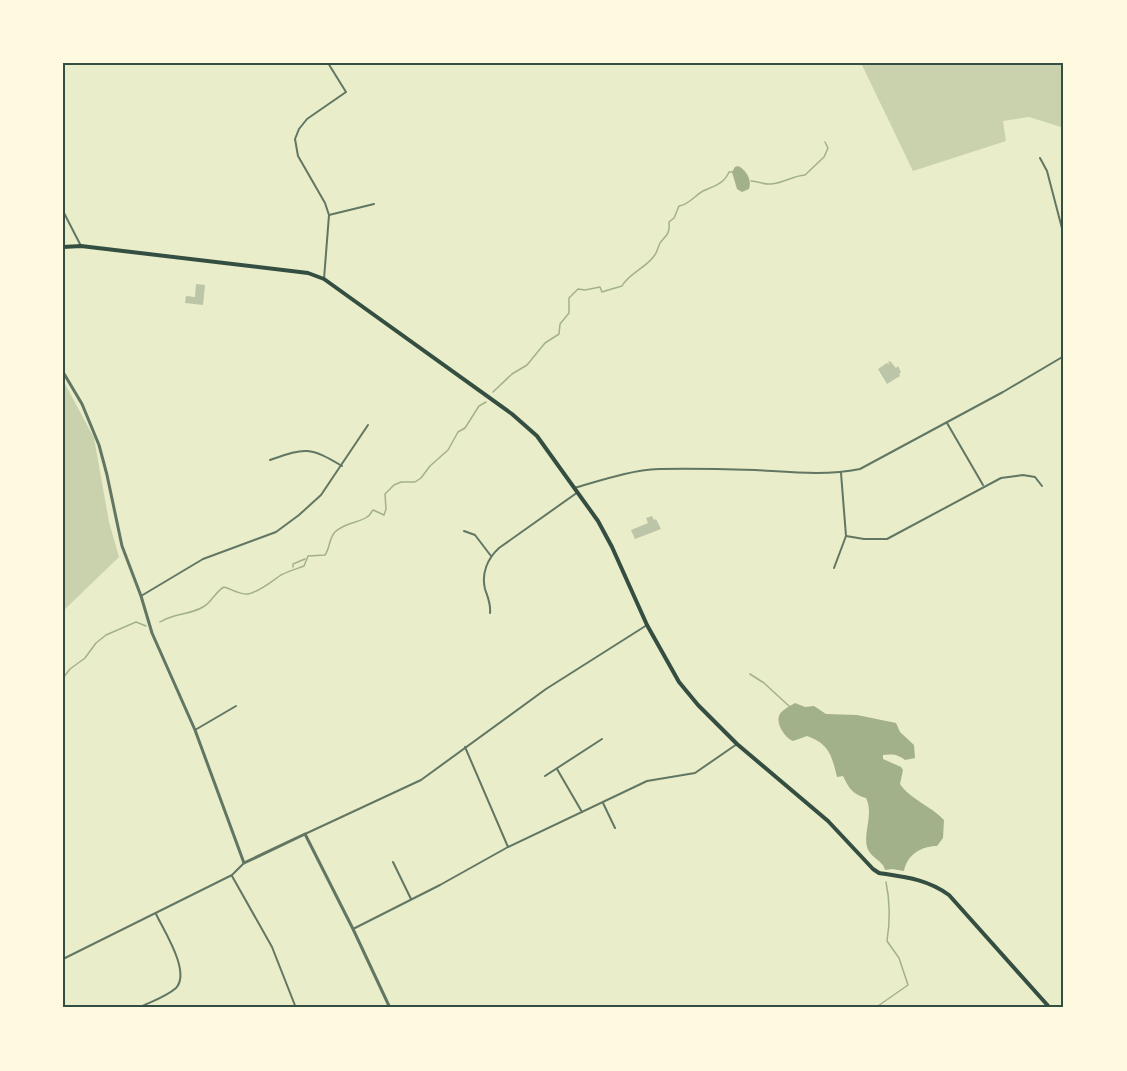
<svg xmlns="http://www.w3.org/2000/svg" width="1127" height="1071" font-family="Inter,sans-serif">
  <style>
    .green { fill: #cad2ad }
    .water { fill: #a3b18a }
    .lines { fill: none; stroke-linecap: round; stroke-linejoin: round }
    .stream { stroke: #a3b18a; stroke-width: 1.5 }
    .building { fill: #bcc5a7 }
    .minor { stroke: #617663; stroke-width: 2 }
    .tertiary { stroke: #617663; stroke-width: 3 }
    .secondary { stroke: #344e41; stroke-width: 4 }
    .neatline { fill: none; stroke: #344e41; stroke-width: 2 }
  </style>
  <rect width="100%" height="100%" fill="#e9edc9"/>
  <!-- green -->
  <g class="green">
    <polygon points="861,63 1064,63 1064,128 1029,117 1003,121 1006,141 913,171"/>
    <polygon points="63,380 94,438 109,522 119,557 63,611"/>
  </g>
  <!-- water -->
  <g class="water">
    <path d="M738,166C747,170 752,181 749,189L742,192L737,189L732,172L735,167Z"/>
    <path d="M795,703L805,707L814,706L826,714L857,715L896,723L900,732L914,745L915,758L905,760C897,754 893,754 883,755V759L901,767L903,770L900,784C910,799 931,806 944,820L943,838L937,846C921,846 907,855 904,871L892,869L885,870C883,860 870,858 867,847C863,831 874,815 866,798C852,794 849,788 843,776L837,777C832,757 830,744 807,736L793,741C785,738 776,724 779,716C780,711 790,706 795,703Z"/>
  </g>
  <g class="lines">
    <!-- stream -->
    <g class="stream">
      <path d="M751,181C758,181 764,185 771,184C784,183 792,176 805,175L824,157L828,148L825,142"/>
      <path d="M493,392L512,374L527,365L545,343L559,334L560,324L569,313V298L578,289L585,290L600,287L602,292L605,291L622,286C629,273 646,268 654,256C657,253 658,247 660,243C666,235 670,235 669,222L674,218L679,206C690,204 694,196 703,191C714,186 724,184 729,172H734"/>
      <polyline points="293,567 293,564 305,559"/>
      <path d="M160,622C173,613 190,615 203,607C212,602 215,592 224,587C231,589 241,595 248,594C259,592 272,581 281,575C289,571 296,569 304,566L308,556L325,555C330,548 329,538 335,532C345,522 359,523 367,517C370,516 371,512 373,510L384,515L386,509L385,494L394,485L401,482H415L421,478L430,466L448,450L458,432L465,428L479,406L486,402"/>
      <polyline points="750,674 764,683 789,706"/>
      <polyline points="63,678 70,669 85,658 96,643 106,635 136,622 146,626"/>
      <path d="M878,1006L908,985L899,958L887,941C890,922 890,901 886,882"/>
    </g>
  </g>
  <!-- building -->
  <g class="building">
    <polygon points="196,284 205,285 203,305 185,303 186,296 195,297"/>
    <polygon points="890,361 896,368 898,366 901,372 899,374 900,376 887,384 878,369 887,363 890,365 888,362"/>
    <polygon points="652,516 654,520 656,519 661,529 635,539 631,530 648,523 646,518"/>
  </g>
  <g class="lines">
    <!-- minor -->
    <g class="minor">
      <polyline points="1040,158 1047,171 1064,236"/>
      <polyline points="63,211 81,246"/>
      <polyline points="329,215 374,204"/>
      <polyline points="324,279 329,215 325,203 298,156 295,139 299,129 307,119 346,92 328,63"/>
      <polyline points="947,423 983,485"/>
      <path d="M270,460C305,448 309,446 342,466"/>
      <path d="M574,488C602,480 631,470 659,469C691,468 724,469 755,470C791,472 825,476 860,469L1003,392L1064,356"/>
      <polyline points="464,531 475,535 491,556"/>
      <polyline points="846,536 864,539 887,539 1001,478 1023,475 1035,477 1042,486"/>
      <polyline points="834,568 846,536 841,473"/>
      <polyline points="141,596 203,559 276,532 299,515 321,495 368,425"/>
      <path d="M490,613C491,604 488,598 485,589C481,573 488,558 499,548L578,492"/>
      <polyline points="195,730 236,706"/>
      <polyline points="465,747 508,847"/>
      <polyline points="557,769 582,812"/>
      <polyline points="545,776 602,739"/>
      <polyline points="603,803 615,828"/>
      <polyline points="305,834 421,780 546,689 647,625"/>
      <polyline points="393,862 411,899"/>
      <polyline points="232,876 272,947 296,1008"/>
      <polyline points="353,929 440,885 508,847 647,781 695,773 737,744"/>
      <polyline points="63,959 232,875 244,863"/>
      <path d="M138,1008C150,1002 166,997 176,988C191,972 164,931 156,914"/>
    </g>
    <!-- tertiary -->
    <polyline class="tertiary" points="63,372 82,404 99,445 107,475 122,546 141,596 152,633 195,730 244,863 305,834 353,929 390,1008"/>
    <!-- secondary -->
    <path class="secondary" d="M63,247L81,246L308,273L324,279L512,414L537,436L598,521L612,547L647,625L679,682L698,705L737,744L828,821L873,869L879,873C905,877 927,879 949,895L1050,1008"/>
  </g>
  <!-- border -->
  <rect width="1127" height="1071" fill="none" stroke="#fefae0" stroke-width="129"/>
  <rect x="64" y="64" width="998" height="942" class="neatline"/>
</svg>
